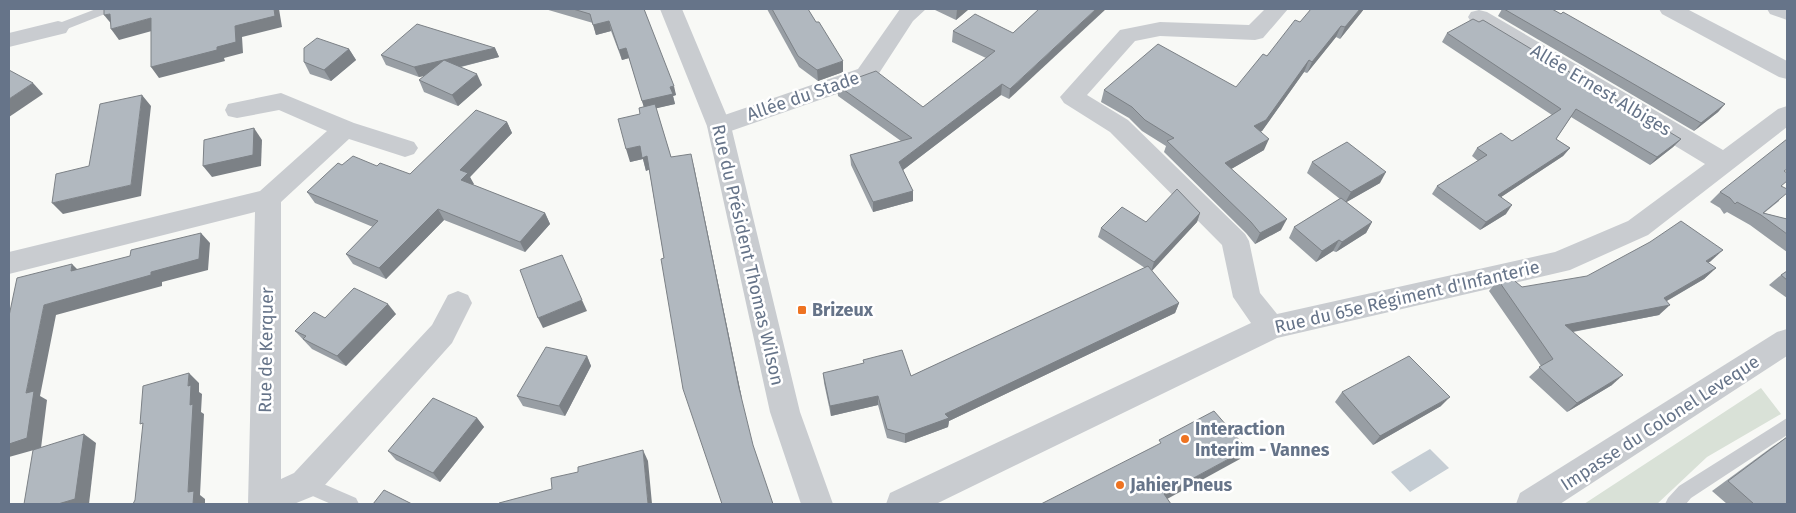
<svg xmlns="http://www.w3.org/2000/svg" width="1796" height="513" font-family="'Fira Sans',sans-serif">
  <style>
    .green { fill: #d9e1d7 }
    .water { fill: #c5cdd4 }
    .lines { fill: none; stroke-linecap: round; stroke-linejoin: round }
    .service { fill: #c9ccd0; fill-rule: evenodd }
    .minor { fill: #c9ccd0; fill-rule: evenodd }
    .tertiary { fill: #c9ccd0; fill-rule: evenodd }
    .wall { fill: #989ea4 }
    .shaded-wall { fill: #7c8186 }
    .building { fill: #b1b8bf; stroke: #7c8186 }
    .poi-dot { fill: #ee7321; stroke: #fff; stroke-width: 2 }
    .labels { text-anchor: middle; stroke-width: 5; stroke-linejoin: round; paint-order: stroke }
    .street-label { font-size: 18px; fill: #667489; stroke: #fff }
    .poi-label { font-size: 18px; font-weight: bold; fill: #667489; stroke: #fff; text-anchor: start }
  </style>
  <rect width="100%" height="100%" fill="#f8f9f6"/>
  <!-- green -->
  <polygon class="green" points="1761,388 1781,414 1707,457 1657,504 1584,504"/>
  <!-- water -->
  <polygon class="water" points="1430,449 1449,468 1410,492 1391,472"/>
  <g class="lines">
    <!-- service -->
    <g class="service">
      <polygon points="96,9 112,9 110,12 62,31 54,31 52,28 54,25"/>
      <polygon points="1787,418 1787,435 1691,498 1686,504 1665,504 1668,498 1679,486"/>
      <polygon points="305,476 356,498 359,504 331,504 299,490 296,484 299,478"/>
    </g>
    <!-- minor -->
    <g class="minor">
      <polygon points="900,9 926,9 913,21 874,81 728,132 719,135 710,132 707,126 710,120 858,69"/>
      <polygon points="1265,9 1288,9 1263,38 1255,40 1160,36 1135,41 1087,95 1128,120 1245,234 1249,241 1260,293 1277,314 1555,252 1628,221 1705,164 1471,22 1468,17 1471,12 1479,10 1487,12 1723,150 1778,109 1787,106 1787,127 1648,235 1570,270 1277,338 936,504 886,504 890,493 1251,323 1233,297 1222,245 1110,132 1064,103 1060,97 1120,30 1160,22 1249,25"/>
      <polygon points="1659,9 1687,9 1787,61 1787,79 1779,77 1662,14"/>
      <polygon points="1767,9 1787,9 1787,20 1770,14"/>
      <polygon points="58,21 66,23 69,28 66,33 9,47 9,33"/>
      <polygon points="281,93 354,123 414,142 418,148 414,154 405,157 349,139 281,202 281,479 294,473 432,325 448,295 458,291 468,295 472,303 452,343 316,495 294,504 248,504 255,212 9,274 9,252 260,191 327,131 279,110 237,118 228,116 225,110 228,104"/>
      <polygon points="1787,329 1787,356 1560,504 1516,504 1520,493 1777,332"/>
    </g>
    <!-- tertiary -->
    <polygon class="tertiary" points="660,9 682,9 731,126 800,412 833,504 801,504 770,412 707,126"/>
  </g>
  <!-- wall -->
  <g class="wall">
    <polygon points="545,9 644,9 676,95 673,96 675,104 656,108 671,157 694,167 742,399 664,258 649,169 646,171 643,159 630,162 640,114 644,107 629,58 622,60 611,31 596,35 593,23"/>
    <polygon points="767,9 808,9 843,72 818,81 799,67"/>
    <polygon points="933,9 969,9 956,20"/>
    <polygon points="1039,9 1009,99 1001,95 903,170 913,191 913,201 873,212 851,165 850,155 901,141 838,96 837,85 923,107 986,58 952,42 953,31 1013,33"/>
    <polygon points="1364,9 1340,39 1336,37 1307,73 1304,72 1262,131 1260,132 1264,150 1231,169 1281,230 1255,244 1246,233 1164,152 1166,146 1142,131 1129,118 1101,102 1104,90 1236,87 1300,22"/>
    <polygon points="1502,9 1552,9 1725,104 1718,112 1694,131 1498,16"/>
    <polygon points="1447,33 1681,139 1673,147 1650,165 1571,117 1556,139 1570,148 1563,156 1501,197 1506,214 1480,230 1432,194 1437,186 1478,161 1472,156 1477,148 1512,141 1552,115 1442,42"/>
    <polygon points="495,48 499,57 461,67 482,85 458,106 424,92 419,80 424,76 419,77 386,65 381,55"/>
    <polygon points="349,49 356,60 331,81 310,74 304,62"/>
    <polygon points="507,122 512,133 470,177 473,185 545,213 550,224 525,252 444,220 386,279 353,264 346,254 373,227 315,203 307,192 342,165 377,166 410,174"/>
    <polygon points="1312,162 1380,183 1346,202 1372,222 1366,233 1336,252 1333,251 1316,262 1289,238 1294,227 1340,199 1307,173"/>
    <polygon points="1782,186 1779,201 1764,213 1787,219 1787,252 1750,225 1727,212 1724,214 1720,208 1710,202 1720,192"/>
    <polygon points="1200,213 1197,222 1151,271 1179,303 1175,313 949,421 948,427 905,443 887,438 878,405 831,416 824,383 823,373 911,376 1145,268 1098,237 1101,228 1146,222"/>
    <polygon points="1711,261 1708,263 1716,268 1704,279 1667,301 1659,315 1573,332 1612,385 1567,412 1529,377 1541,366 1489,291 1498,280 1522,287"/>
    <polygon points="1787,271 1787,298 1769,285 1781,275"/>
    <polygon points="396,314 346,366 312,349 295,331 325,318"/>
    <polygon points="587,356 591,366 565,416 523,406 517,396"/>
    <polygon points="1342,392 1441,406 1373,445 1335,402"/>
    <polygon points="477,418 484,427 440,482 396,460 388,451"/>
    <polygon points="1787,437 1787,504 1727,504 1712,491 1772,447"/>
  </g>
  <!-- shaded-wall -->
  <g class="shaded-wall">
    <polygon points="274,9 279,9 282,27 242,37 243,53 224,58 225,61 159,78 151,67 217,47 235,26"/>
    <polygon points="957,9 969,9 956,20"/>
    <polygon points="1096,9 1106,9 1009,99 1010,89"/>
    <polygon points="1360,9 1364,9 1340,39 1345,27"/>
    <polygon points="110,14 113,26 104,15"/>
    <polygon points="151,18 159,29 119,40 111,29"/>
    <polygon points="609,21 611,31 596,35 593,25"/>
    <polygon points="1341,26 1336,37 1307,73 1312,62"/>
    <polygon points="495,48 499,57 419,77 414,67"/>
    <polygon points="626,48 629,58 622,60 619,50"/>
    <polygon points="349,49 356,60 331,81 324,70"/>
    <polygon points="1309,60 1304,72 1262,131 1249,138 1254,126"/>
    <polygon points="843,61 843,72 818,81 817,70"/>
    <polygon points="477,74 482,85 458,106 452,95"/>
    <polygon points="33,83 43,94 9,117 9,99"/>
    <polygon points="1002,84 1001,95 899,173 899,162"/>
    <polygon points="674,86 676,95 673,96 675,104 645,111 642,101"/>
    <polygon points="142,95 151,106 141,196 63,214 52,203 131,185"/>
    <polygon points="1725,104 1718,112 1694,131 1701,123"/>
    <polygon points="507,122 512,133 470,177 474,184 467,191 461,180 460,170"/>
    <polygon points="254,128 262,140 261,166 212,177 203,166"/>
    <polygon points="1269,139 1264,150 1221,175 1225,163"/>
    <polygon points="1681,139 1673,147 1650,165 1657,157"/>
    <polygon points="640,146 647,156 651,169 646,171 643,159 630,162 626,149"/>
    <polygon points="1570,148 1563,156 1492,203 1498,195"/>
    <polygon points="691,154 694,167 742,399 739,388"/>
    <polygon points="1386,172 1380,183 1345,203 1351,192"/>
    <polygon points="913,191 913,201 873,212 873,202"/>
    <polygon points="1512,205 1506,214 1480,230 1486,222"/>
    <polygon points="438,209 444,220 386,279 379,268"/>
    <polygon points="545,213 550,224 525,252 520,242"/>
    <polygon points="1200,213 1197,222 1151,272 1154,262"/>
    <polygon points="1287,219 1281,230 1255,244 1260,233"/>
    <polygon points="1372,222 1366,233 1336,252 1342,242"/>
    <polygon points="201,233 210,243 208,270 162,282 162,286 56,315 40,396 47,400 41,448 9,457 9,444 26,393 44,305 151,272"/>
    <polygon points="1339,240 1333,251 1316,262 1322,251"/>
    <polygon points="1723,250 1711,261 1695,271 1706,261"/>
    <polygon points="72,264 83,275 71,271"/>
    <polygon points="1716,268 1704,279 1656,307 1670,305 1659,315 1555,335 1565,325 1664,298"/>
    <polygon points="582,300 587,311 543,328 538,318"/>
    <polygon points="1179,303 1175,313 949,421 948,427 905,443 905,434 945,414"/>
    <polygon points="388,304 396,314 346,366 337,356"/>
    <polygon points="587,356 591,366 565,416 559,406"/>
    <polygon points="189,373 199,383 199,392 202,394 201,412 204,414 200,495 205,499 205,504 193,504 188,492 190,405 188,386"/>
    <polygon points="1623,375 1612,385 1567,412 1577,403"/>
    <polygon points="878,396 878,405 831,416 830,406"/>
    <polygon points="1450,397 1441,406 1373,445 1380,436"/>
    <polygon points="477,418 484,427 440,482 433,473"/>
    <polygon points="84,434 96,443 89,504 58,504"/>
    <polygon points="1247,449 1240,459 1158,504 1164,494"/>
    <polygon points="643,450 648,461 652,504 648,504"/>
  </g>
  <!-- building -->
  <g class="building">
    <polygon points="104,9 274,9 275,16 235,26 236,42 217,47 217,50 151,67 151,18 111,29 110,14 104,15"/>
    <polygon points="573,9 644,9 674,86 670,87 673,94 642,101 626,48 619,50 609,21 593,25 590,14"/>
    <polygon points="772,9 808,9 816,22 819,22 843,61 817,70 798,56"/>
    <polygon points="1039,9 1096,9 1010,89 1002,84 899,162 913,191 873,202 850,155 912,138 837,85 876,71 923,107 995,51 953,31 975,14 1013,33"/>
    <polygon points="1311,9 1360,9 1345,27 1341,26 1312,62 1309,60 1266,120 1254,126 1269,139 1225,163 1287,219 1260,233 1251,222 1167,141 1174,138 1145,120 1132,107 1104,90 1158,44 1236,87 1263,54 1267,56 1295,20 1300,22"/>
    <polygon points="1504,9 1552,9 1561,14 1563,12 1725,104 1701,123"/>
    <polygon points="1473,19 1479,22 1483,20 1681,139 1657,157 1576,109 1556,139 1570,148 1498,195 1512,205 1486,222 1437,186 1487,155 1477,148 1501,133 1512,141 1561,109 1447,33"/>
    <polygon points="417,24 495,48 414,67 381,55"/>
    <polygon points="317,38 349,49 324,70 304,62 304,48"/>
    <polygon points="444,60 477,74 452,95 419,80"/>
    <polygon points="9,70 33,83 9,99"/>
    <polygon points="142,95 131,185 52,203 56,174 89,166 100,104"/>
    <polygon points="655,104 671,157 691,154 739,388 753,445 773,504 722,504 683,389 661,259 664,258 647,156 642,158 640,146 626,149 618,119 640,114 639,108"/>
    <polygon points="476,110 507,122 460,170 468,173 461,180 545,213 520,242 438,209 379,268 346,254 378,221 307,192 338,163 342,165 353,156 377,166 380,163 410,174"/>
    <polygon points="254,128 253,155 203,166 204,140"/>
    <polygon points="1787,139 1787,169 1784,171 1787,173 1787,181 1781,186 1787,189 1787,193 1763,213 1787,219 1787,234 1761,215 1737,202 1735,204 1730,198 1720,192"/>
    <polygon points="1347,142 1386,172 1351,192 1312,162"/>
    <polygon points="1177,189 1200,213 1154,262 1101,228 1122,207 1146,222"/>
    <polygon points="1341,198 1372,222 1342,242 1339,240 1322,251 1294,227"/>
    <polygon points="1681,221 1723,250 1706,261 1716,268 1664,298 1670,305 1565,325 1623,375 1577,403 1539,367 1553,359 1498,280 1510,277 1522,287 1587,276 1650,242"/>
    <polygon points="201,233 199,259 151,272 151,275 44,305 26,393 34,391 27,438 9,444 9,316 17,278 72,264 71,271 130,256 131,250"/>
    <polygon points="562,255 582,300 538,318 520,270"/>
    <polygon points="1148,266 1179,303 945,414 949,418 905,434 887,429 878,396 830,406 823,373 864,363 863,360 902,350 911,376"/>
    <polygon points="1787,271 1787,280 1781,275"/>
    <polygon points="354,288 388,304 337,356 303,339 306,336 295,331 314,312 325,318"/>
    <polygon points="546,347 587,356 559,406 517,396"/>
    <polygon points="1409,356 1450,397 1380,436 1342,392"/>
    <polygon points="189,373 188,386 191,385 190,405 193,404 188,492 194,491 193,504 133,504 135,500 143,423 140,424 143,386"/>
    <polygon points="433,398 477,418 433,473 388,451"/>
    <polygon points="1214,411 1247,449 1164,494 1171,504 1041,504 1161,443 1159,440"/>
    <polygon points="84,434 75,499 58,504 24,504 33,450"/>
    <polygon points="1787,437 1787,504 1754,504 1728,481"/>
    <polygon points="643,450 648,504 499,504 499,503 552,489 551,478 578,472 578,467"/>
    <polygon points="384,490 412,504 373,504"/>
  </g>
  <!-- markers -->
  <g class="poi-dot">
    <rect x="797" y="305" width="10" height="10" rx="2.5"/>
    <circle cx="1185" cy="439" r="5"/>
    <circle cx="1120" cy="485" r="5"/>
  </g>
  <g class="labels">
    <!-- street labels -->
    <g class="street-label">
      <text transform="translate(1601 90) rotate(31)" y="6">Allée Ernest Albiges</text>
      <text transform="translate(803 96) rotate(-19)" y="6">Allée du Stade</text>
      <text transform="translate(748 255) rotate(77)" y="6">Rue du Président Thomas Wilson</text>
      <text transform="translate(1407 297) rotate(-13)" y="6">Rue du 65e Régiment d'Infanterie</text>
      <text transform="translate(266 350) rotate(-89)" y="6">Rue de Kerquer</text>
      <text transform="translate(1660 423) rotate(-33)" y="6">Impasse du Colonel Leveque</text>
    </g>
    <!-- poi labels -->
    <g class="poi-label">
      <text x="812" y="316">Brizeux</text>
      <text x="1195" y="435">Interaction<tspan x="1195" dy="21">Interim - Vannes</tspan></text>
      <text x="1130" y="491">Jahier Pneus</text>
    </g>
  </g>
  <!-- border -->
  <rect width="1796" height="513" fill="none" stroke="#667489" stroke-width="20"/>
</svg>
